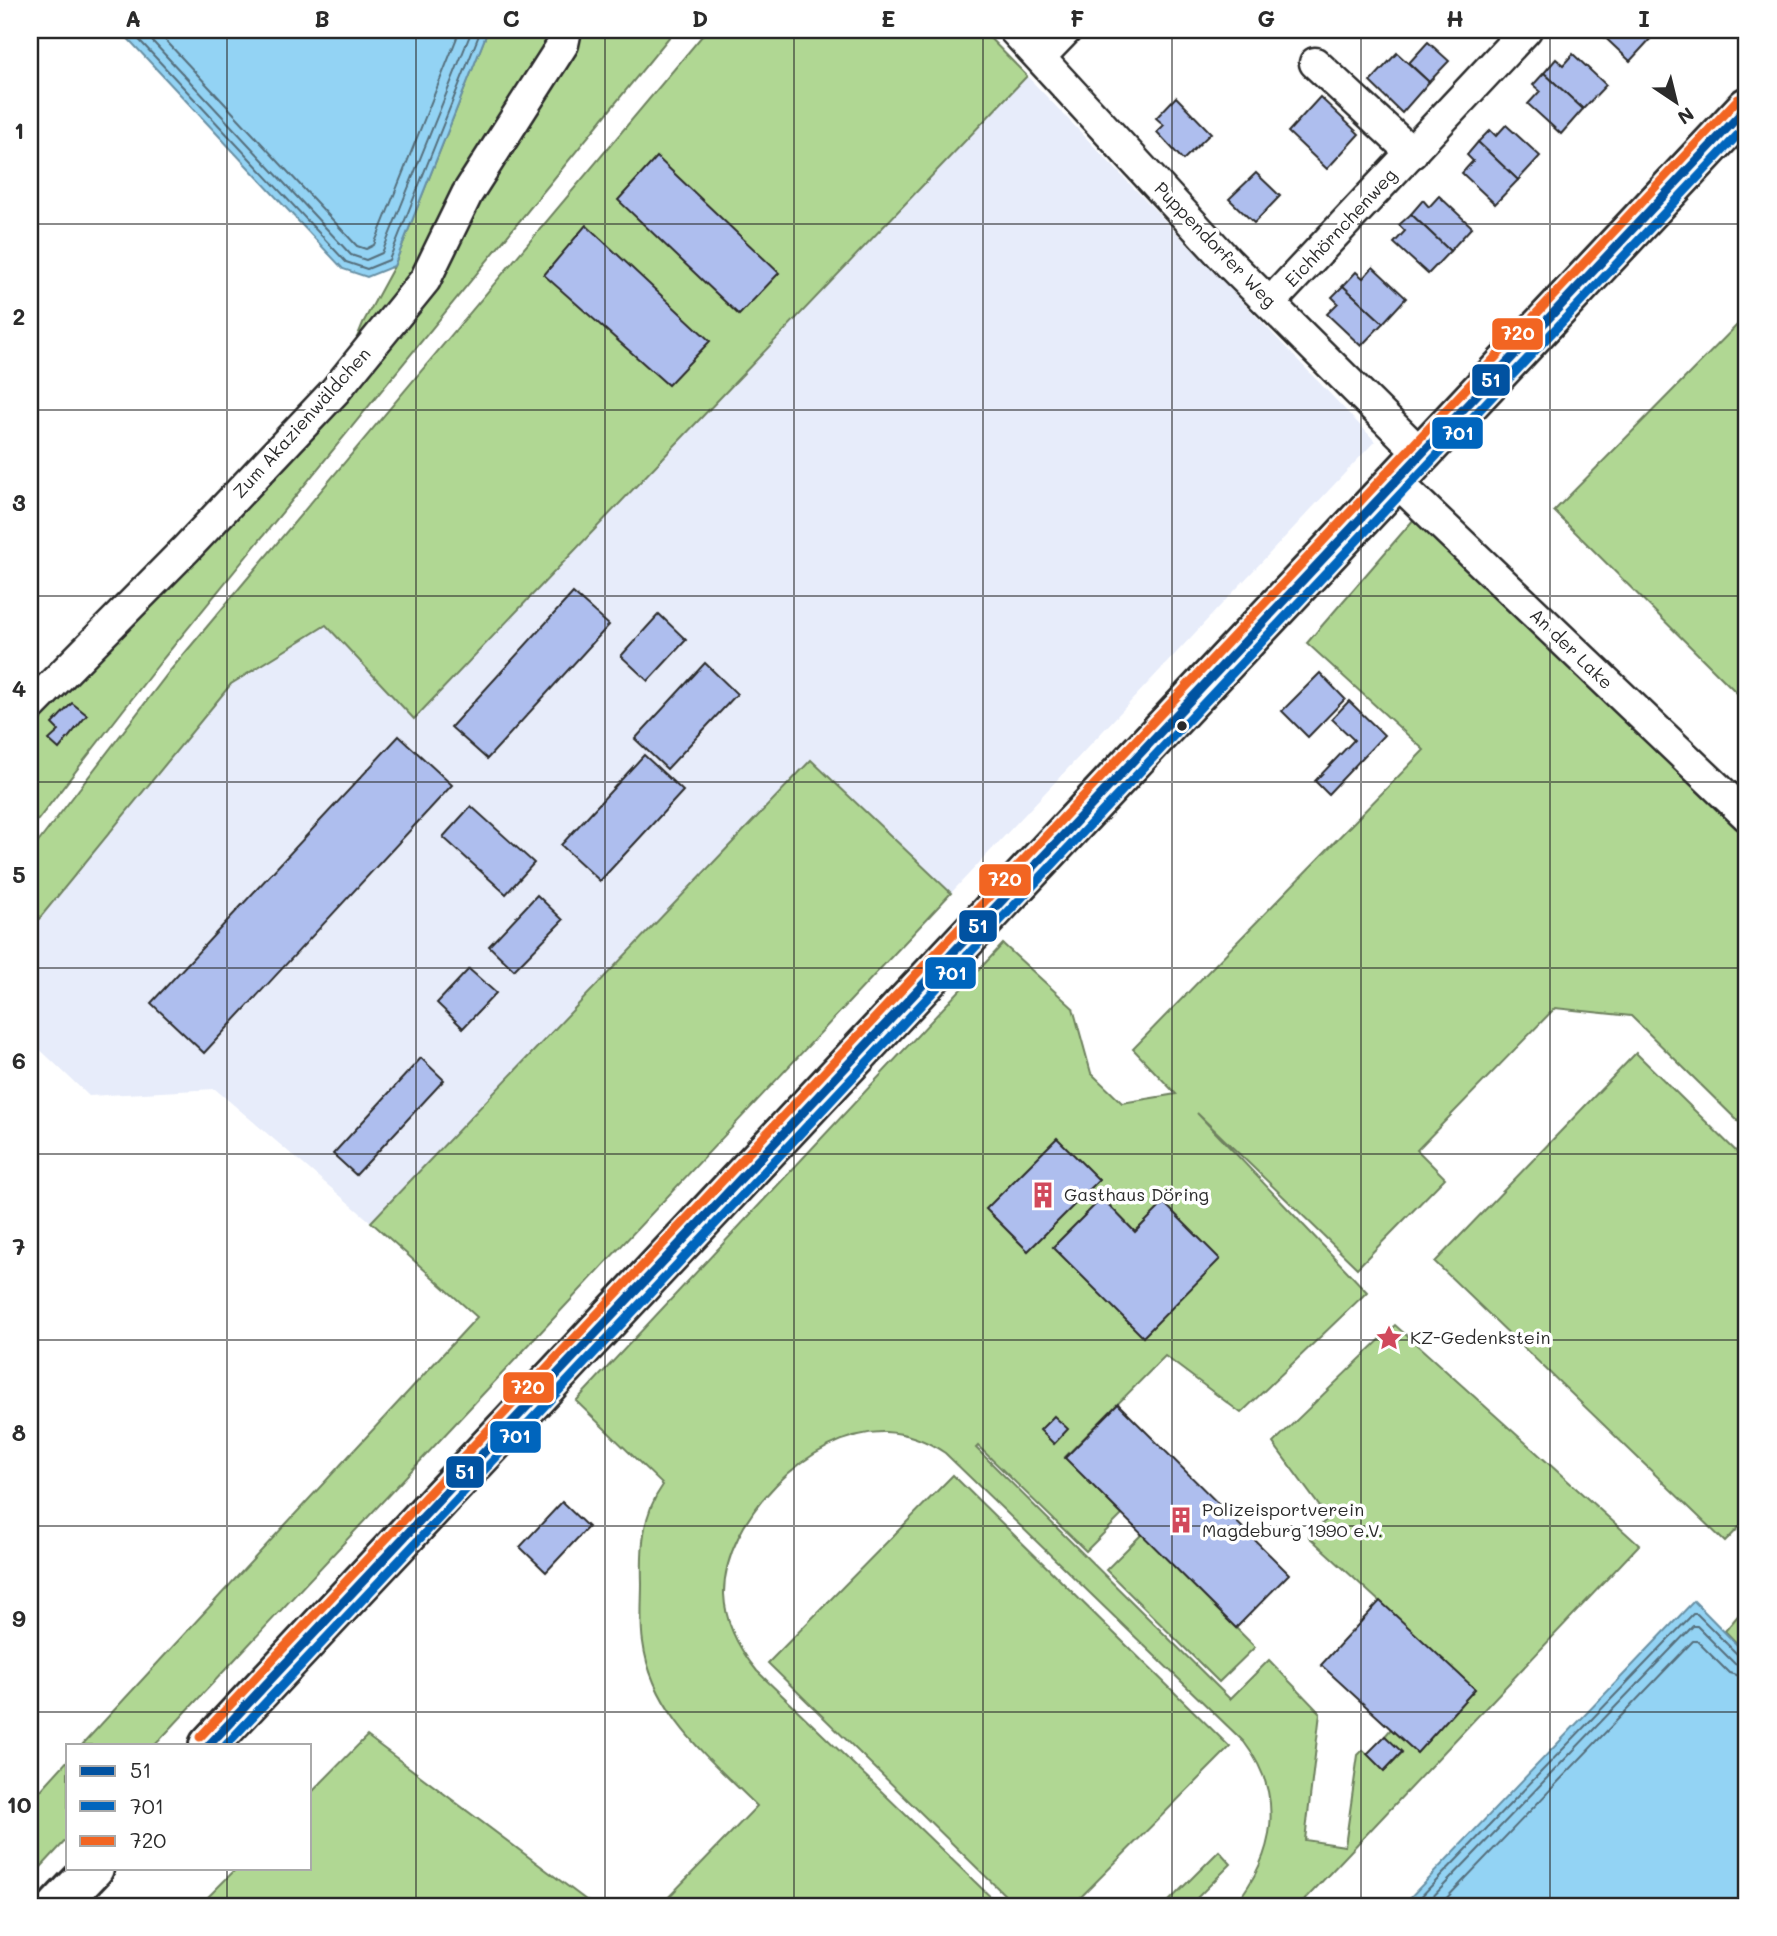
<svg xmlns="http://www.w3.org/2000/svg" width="1777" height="1936" font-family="Mali,sans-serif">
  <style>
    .built { fill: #e7ecfa }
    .green { fill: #b0d793; stroke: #6e815f; stroke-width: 2; fill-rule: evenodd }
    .water { fill: #93d3f4; stroke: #6990a4; stroke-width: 2 }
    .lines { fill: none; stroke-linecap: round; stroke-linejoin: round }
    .shore { stroke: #556e7b; stroke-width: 2 }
    .building { fill: #aebeee; stroke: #2b2b2b; stroke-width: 2 }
    .street-casing { stroke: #2b2b2b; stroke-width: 35 }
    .primary-casing { stroke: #2b2b2b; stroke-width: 44 }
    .street { stroke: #fff; stroke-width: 30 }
    .primary { stroke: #fff; stroke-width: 38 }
    .bus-1-casing { stroke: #fff; stroke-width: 14 }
    .bus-2-casing { stroke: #fff; stroke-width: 14 }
    .bus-3-casing { stroke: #fff; stroke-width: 14 }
    .bus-1 { stroke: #0152a1; stroke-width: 9 }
    .bus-2 { stroke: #0065bd; stroke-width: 9 }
    .bus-3 { stroke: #f26522; stroke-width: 9 }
    .grid { fill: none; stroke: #2b2b2b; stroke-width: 2; stroke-opacity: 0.55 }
    .bus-dot { fill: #2b2b2b; stroke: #fff; stroke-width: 2.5 }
    .labels { text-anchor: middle; stroke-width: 7; stroke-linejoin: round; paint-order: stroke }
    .street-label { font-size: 18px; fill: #2b2b2b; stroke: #fff }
    .poi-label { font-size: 18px; fill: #2b2b2b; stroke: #fff; text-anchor: start }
    .line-badge { stroke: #fff; stroke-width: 2.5 }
    .badge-label { font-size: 19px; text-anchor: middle; font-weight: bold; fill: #fff }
    .neatline { fill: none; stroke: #2b2b2b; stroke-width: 2.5 }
    .grid-label { font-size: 23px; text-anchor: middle; font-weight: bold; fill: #2b2b2b }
  </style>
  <rect width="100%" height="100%" fill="#fff"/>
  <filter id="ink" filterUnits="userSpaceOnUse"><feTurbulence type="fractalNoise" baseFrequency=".0143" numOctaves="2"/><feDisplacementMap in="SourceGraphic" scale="14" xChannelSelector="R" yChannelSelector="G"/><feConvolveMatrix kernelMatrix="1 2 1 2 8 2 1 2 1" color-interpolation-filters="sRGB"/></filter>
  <g filter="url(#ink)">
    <!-- built -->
    <polygon class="built" points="1027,76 1375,441 951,893 811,760 371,1222 215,1089 89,1096 30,1040 30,930 231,684 326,625 414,718"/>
    <!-- green -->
    <g class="green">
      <polygon points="488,30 675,30 162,660 30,830 30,707 335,391 363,323 394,266"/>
      <polygon points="707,30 982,30 1027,76 414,719 326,625 231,684 30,930 30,853 169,672"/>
      <polygon points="1747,315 1747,703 1554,511"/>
      <path d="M1421,511L1747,816V1130L1631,1016L1555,1008L1417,1150L1445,1178L1357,1268L1197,1113L1367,1292L1241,1413L1165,1356L1065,1457L1122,1515L1086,1551L978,1446L976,1448L1230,1699L1269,1660L1320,1713L1305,1840L1345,1846L1358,1755L1363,1750L1385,1770L1402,1753L1385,1736L1391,1729L1417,1752L1475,1689L1309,1537L1328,1518L1273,1443L1395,1325L1639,1545L1299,1906H1234C1275,1855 1286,1797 1244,1742L945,1453C926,1440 908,1433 885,1432C811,1430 723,1520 724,1594C725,1623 739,1649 757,1671L1000,1906H660L757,1806C709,1758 652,1713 643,1642C640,1623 642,1602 642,1583C641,1548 642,1514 663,1485L576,1401L1003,944L1073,1008L1091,1073L1122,1103L1176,1094L1133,1049L1424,750L1307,643ZM1057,1139L1099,1180L1028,1251L986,1209ZM1102,1198L1135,1232L1164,1204L1143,1336L1053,1247Z"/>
      <polygon points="811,760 951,893 155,1745 82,1745 477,1317 371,1222"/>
      <polygon points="1636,1053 1747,1162 1747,1519 1725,1542 1435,1262"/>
      <polygon points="953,1475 1230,1747 1072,1906 1016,1906 768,1663"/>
      <polygon points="1142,1534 1255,1647 1219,1682 1106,1570"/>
      <polygon points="1747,1605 1747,1654 1725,1631"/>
      <polygon points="367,1736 594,1906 199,1906 237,1868 310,1868 310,1794"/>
      <polygon points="68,1760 68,1838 30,1879 30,1802"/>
      <polygon points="1219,1851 1231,1864 1189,1906 1164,1906"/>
    </g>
    <!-- water -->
    <g class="water">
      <polygon points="120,30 488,30 394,266 367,277 343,269"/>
      <polygon points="1694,1601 1747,1655 1747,1906 1402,1906"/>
    </g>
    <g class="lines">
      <!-- shore -->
      <g class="shore">
        <polyline points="130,30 346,262 367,269 389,260 481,30"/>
        <polyline points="142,30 351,255 366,260 382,253 472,30"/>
        <polyline points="156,30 357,246 366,249 374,245 460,30"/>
        <polyline points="1412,1906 1693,1614 1697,1614 1740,1657 1747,1659"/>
        <polyline points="1424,1906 1693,1626 1697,1626 1735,1664 1747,1668"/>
        <polyline points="1439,1906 1693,1641 1697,1641 1729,1673 1747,1678"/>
      </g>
    </g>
    <!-- building -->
    <g class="building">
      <polygon points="1597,30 1643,30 1652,37 1630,61"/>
      <polygon points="1428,42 1449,61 1429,82 1409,63"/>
      <polygon points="1397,53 1429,82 1402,113 1370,82"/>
      <polygon points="1573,54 1606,85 1583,109 1544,73 1556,59 1563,65"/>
      <polygon points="1544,73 1583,109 1561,134 1528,104 1540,91 1533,85"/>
      <polygon points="1176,97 1211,133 1183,160 1157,132 1164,125 1156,118"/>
      <polygon points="1320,97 1359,134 1327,169 1288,132"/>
      <polygon points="1506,125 1540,156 1518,180 1478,142 1490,130 1496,136"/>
      <polygon points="1478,142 1518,180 1495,204 1462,173 1473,161 1467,155"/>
      <polygon points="657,157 779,273 739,315 618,200"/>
      <polygon points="1256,173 1280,196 1254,223 1229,199"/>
      <polygon points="1439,196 1472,227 1450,251 1411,214 1423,200 1429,207"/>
      <polygon points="1411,214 1450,251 1428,274 1394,243 1405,231 1399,225"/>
      <polygon points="586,225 710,341 668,385 544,275"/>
      <polygon points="1373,267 1406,298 1383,323 1343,286 1356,272 1363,278"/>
      <polygon points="1343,286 1383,323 1361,346 1327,314 1338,303 1332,297"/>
      <polygon points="573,593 609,625 487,759 451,727"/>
      <polygon points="659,614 686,640 648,681 621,656"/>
      <polygon points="705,663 737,694 667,769 635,739"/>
      <polygon points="1320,673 1345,699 1308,737 1282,711"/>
      <polygon points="1349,701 1384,735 1328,794 1315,781 1354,740 1332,719"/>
      <polygon points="72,703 87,715 59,749 49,740 59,731 52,724"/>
      <polygon points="399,736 452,785 204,1053 151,1003"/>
      <polygon points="644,755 683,791 600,881 561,845"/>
      <polygon points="471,806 534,863 506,894 443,837"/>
      <polygon points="537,895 563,920 514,970 489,946"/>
      <polygon points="469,969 496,993 463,1028 437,1003"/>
      <polygon points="421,1058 444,1080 356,1175 333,1154"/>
      <polygon points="1057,1138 1099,1180 1028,1251 986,1209"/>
      <polygon points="1102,1198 1135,1232 1164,1203 1220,1259 1143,1337 1053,1247"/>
      <polygon points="1118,1404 1289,1574 1236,1628 1065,1458"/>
      <polygon points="1054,1416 1068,1429 1054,1444 1040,1430"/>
      <polygon points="562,1502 588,1527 546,1572 520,1547"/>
      <polygon points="1380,1601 1475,1689 1417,1753 1321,1665"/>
      <polygon points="1385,1736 1402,1752 1384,1771 1367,1754"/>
    </g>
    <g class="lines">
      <!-- street casing -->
      <g class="street-casing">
        <g id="street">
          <polyline points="1014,30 1229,263 1421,454"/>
          <polyline points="1040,57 1066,30"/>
          <polyline points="1315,63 1412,153"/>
          <polyline points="1270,303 1526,30"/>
          <polyline points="1396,481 1747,816"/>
          <polyline points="30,707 186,549 335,391 425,280 467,194 563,44 566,30"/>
        </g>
      </g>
      <!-- primary casing -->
      <g class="primary-casing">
        <g id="primary">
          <polyline points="209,1745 1747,107"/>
          <polyline points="58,1906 94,1868"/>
        </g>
      </g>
      <!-- street -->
      <use href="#street" class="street"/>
      <!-- primary -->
      <use href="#primary" class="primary"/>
      <!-- bus-1 casing -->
      <g class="bus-1-casing">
        <polyline id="bus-1" points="209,1745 1747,107"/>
      </g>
      <!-- bus-2 casing -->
      <g class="bus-2-casing">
        <polyline id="bus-2" points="226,1745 1747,125"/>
      </g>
      <!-- bus-3 casing -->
      <g class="bus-3-casing">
        <polyline id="bus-3" points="200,1737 1738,99"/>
      </g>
      <!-- bus-1 -->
      <use href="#bus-1" class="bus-1"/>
      <!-- bus-2 -->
      <use href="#bus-2" class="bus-2"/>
      <!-- bus-3 -->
      <use href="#bus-3" class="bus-3"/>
    </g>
  </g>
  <!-- grid -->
  <path class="grid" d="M227,30V1745M416,30V1906M605,30V1906M794,30V1906M983,30V1906M1172,30V1906M1361,30V1906M1550,30V1906M30,224H1747M30,410H1747M30,596H1747M30,782H1747M30,968H1747M30,1154H1747M30,1340H1747M30,1526H1747M30,1712H1747M227,1868V1906"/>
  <!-- icons -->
  <defs>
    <g id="building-bare" transform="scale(2.1)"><path d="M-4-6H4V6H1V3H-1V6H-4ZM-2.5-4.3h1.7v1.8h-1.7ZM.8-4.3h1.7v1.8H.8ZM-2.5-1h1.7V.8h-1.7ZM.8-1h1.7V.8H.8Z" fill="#d1495b" stroke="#fff" stroke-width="2.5" paint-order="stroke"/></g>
    <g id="sight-bare" transform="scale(2.1)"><path d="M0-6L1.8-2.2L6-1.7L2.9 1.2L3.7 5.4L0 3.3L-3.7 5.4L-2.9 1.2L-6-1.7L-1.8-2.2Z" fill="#d1495b" stroke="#fff" stroke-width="2.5" paint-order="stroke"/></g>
  </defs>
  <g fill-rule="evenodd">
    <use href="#building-bare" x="1043" y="1195"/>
    <use href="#sight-bare" x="1389" y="1338"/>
    <use href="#building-bare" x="1181" y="1520"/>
  </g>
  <!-- markers -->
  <circle class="bus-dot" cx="1182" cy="726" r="6"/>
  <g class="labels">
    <!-- street labels -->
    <g class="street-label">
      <text transform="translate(1341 228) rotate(-47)" y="6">Eichhörnchenweg</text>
      <text transform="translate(1215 245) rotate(46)" y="6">Puppendorfer Weg</text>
      <text transform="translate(302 423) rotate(-48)" y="6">Zum Akazienwäldchen</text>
      <text transform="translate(1571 649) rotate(44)" y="6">An der Lake</text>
    </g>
    <!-- poi labels -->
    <g class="poi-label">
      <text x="1064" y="1201">Gasthaus Döring</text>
      <text x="1410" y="1344">KZ-Gedenkstein</text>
      <text x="1202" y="1516">Polizeisportverein<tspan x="1202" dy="21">Magdeburg 1990 e.V.</tspan></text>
    </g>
  </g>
  <g class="line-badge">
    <rect x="1491" y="317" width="53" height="34" rx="7" fill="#f26522"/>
    <rect x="1471" y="363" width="40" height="34" rx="7" fill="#0152a1"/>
    <rect x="1431" y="416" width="53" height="34" rx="7" fill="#0065bd"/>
    <rect x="978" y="863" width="54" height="34" rx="7" fill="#f26522"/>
    <rect x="958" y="909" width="40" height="34" rx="7" fill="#0152a1"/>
    <rect x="924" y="956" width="53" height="34" rx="7" fill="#0065bd"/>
    <rect x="502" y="1371" width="53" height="33" rx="7" fill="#f26522"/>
    <rect x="489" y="1420" width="53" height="34" rx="7" fill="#0065bd"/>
    <rect x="445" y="1455" width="40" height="34" rx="7" fill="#0152a1"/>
  </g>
  <g class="badge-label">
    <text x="1518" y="340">720</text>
    <text x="1491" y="387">51</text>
    <text x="1458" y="440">701</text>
    <text x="1005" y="886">720</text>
    <text x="978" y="933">51</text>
    <text x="951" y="980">701</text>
    <text x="528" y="1394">720</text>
    <text x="515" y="1443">701</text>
    <text x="465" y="1479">51</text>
  </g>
  <!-- margin -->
  <rect width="1777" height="1936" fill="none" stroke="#fff" stroke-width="77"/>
  <!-- legend -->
  <rect x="66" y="1744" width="245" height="126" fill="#ffffff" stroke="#aaaaaa" stroke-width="2"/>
  <rect x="80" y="1766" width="35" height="10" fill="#0152a1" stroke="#aaaaaa" stroke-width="2"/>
  <text x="130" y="1778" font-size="21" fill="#2b2b2b">51</text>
  <rect x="80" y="1801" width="35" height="10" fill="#0065bd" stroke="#aaaaaa" stroke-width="2"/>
  <text x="130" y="1814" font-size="21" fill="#2b2b2b">701</text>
  <rect x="80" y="1836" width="35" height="10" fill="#f26522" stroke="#aaaaaa" stroke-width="2"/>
  <text x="130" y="1848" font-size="21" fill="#2b2b2b">720</text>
  <!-- north arrow -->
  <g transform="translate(1676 102) rotate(145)" stroke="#ffffff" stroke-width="5" paint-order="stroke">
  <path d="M0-5L12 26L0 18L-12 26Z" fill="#2b2b2b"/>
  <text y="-10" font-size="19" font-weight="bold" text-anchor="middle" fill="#2b2b2b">N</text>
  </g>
  <rect x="38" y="38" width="1700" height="1860" class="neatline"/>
  <g class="grid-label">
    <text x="133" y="27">A</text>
    <text x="322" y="27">B</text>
    <text x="511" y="27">C</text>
    <text x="700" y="27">D</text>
    <text x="888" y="27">E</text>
    <text x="1077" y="27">F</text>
    <text x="1266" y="27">G</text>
    <text x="1455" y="27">H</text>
    <text x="1644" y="27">I</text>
    <text x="19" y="139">1</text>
    <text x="19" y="325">2</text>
    <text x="19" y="511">3</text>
    <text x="19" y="697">4</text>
    <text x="19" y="883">5</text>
    <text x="19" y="1069">6</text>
    <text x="19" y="1255">7</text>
    <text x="19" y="1441">8</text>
    <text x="19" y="1627">9</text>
    <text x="19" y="1813">10</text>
  </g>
</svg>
